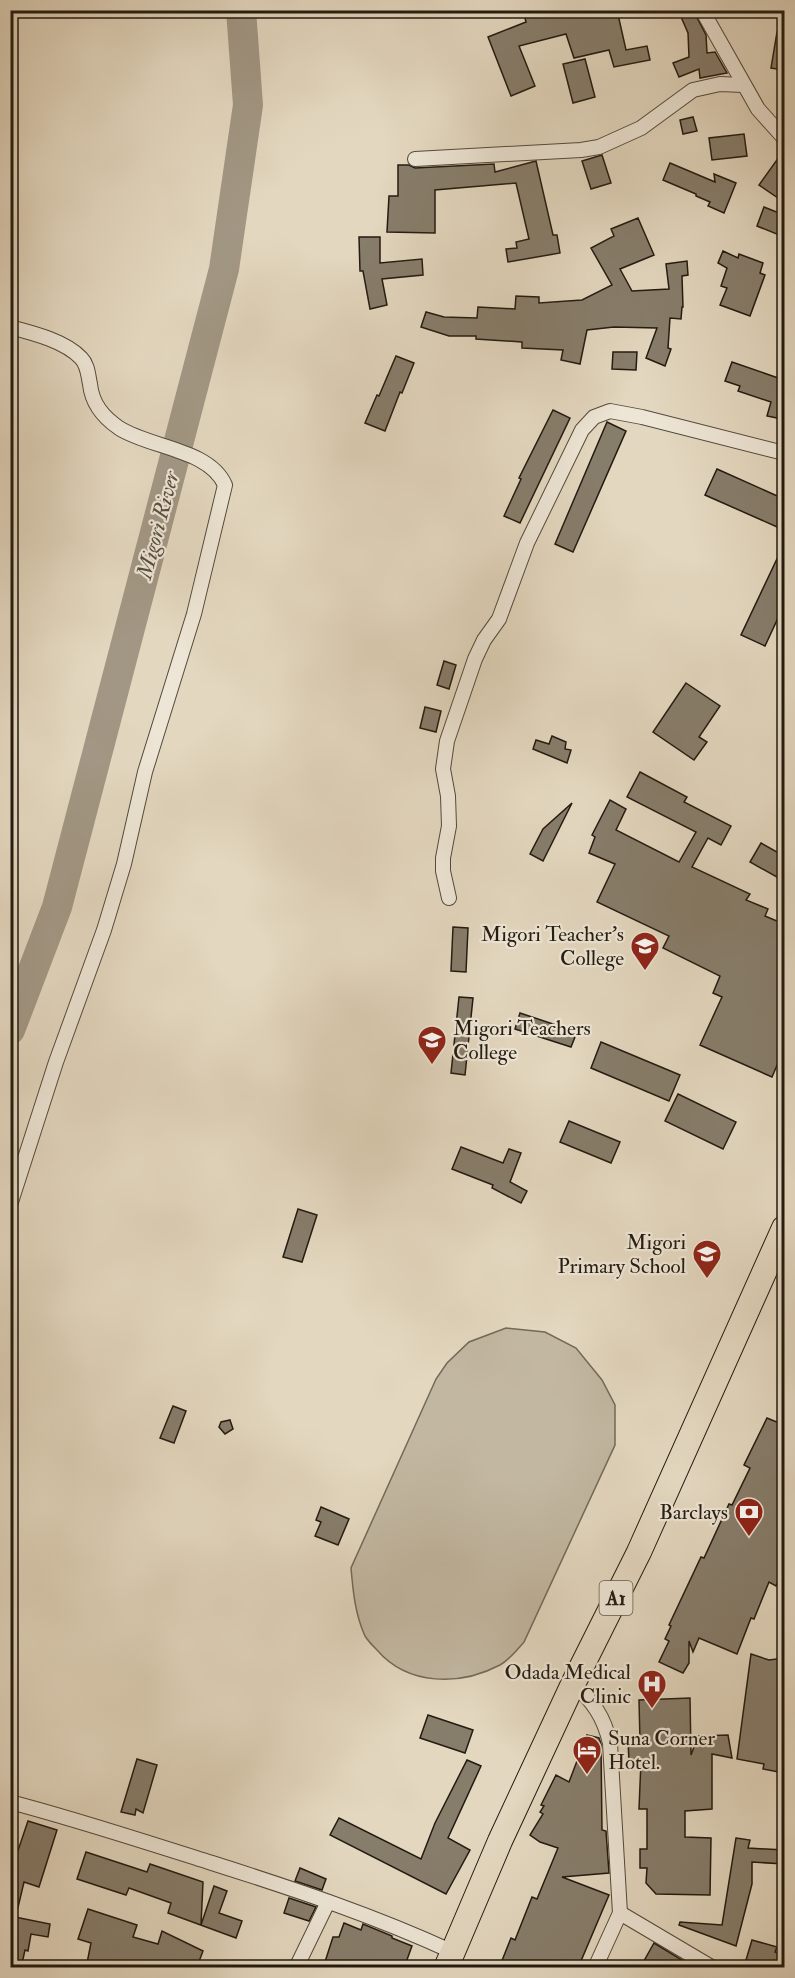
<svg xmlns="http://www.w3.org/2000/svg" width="795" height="1978" font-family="'IM FELL Double Pica',serif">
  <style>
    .green { fill: #c2b7a1; stroke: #726959; stroke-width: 1.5 }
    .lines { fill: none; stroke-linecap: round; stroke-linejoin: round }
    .river { stroke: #a29784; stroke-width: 30 }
    .building { fill: #877d6b; stroke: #231b11; stroke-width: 1.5 }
    .minor-casing { stroke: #534a3c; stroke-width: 16 }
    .trunk-casing { stroke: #231b11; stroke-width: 26 }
    .minor { stroke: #ede5d5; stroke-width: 14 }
    .trunk { stroke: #e3d7bf; stroke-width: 24 }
    .labels { text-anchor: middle; stroke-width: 4.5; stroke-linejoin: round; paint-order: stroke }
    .shield { fill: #ede5d5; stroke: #60584c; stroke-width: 1.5 }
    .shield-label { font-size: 20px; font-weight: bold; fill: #231b11 }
    .poi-label { font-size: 21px; fill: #231b11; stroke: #ede5d5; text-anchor: end }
    .water-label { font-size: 22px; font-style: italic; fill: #564d3f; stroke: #ede5d5 }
  </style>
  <rect width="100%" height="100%" fill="#e3d7bf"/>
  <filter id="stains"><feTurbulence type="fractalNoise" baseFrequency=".00333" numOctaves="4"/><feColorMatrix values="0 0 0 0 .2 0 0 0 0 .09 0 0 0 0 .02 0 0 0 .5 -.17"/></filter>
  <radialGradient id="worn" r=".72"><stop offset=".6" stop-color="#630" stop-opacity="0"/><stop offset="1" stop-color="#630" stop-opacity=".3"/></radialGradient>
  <!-- green -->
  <path class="green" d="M506,1328L545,1332L576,1348L602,1380L615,1405V1445L524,1642C517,1650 509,1660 500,1665C460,1686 408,1686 377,1650C373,1646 368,1641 365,1636C355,1614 353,1591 351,1568L436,1379L447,1363L469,1342Z"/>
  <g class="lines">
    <!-- river -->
    <polyline class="river" points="10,1030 57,907 224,269 248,105 241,10"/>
  </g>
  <!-- building -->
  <g class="building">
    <polygon points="523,10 617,10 626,50 647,46 650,60 614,67 609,50 574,58 566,34 519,46 535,86 511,96 488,37 526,22"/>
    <polygon points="678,10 693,10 706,35 707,53 715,52 727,73 700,78 699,69 679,77 673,63 689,57 688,33"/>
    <polygon points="777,32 784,33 784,70 771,68"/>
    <polygon points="585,59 595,97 573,103 563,64"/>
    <polygon points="693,117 697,131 683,134 680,120"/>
    <polygon points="744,134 747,156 712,160 709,138"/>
    <polygon points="784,150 784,189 778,198 759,185"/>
    <polygon points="602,155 611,183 591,189 582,161"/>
    <polygon points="536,161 553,235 557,235 560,253 508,262 506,249 517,248 516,242 529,239 516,183 435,190 435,233 387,232 389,196 398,196 398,165 409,165 415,168 494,164 495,172"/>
    <polygon points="670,163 715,182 714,174 736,183 724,213 708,206 710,202 696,196 696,194 663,180"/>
    <polygon points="764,207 784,215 784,237 757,226"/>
    <polygon points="638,218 654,255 620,269 632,291 669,289 666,264 687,261 688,275 682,276 683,307 682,307 681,319 670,318 668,348 671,349 665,366 646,358 657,328 614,327 587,330 580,364 561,360 563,350 522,348 522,342 476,339 476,336 449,336 421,327 426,312 444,317 477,318 478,307 515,309 516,296 539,297 539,303 582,300 612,285 591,248 614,236 611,229"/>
    <polygon points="359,237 380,237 380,263 422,259 423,275 382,279 387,305 370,309 363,271 360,271"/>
    <polygon points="723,251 738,258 739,254 763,263 760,273 765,275 750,316 720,305 727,288 721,286 727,268 718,263"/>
    <polygon points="613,352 637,352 636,370 612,369"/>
    <polygon points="396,356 414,363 402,393 400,392 385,431 365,423 377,395 379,396"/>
    <polygon points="732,362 784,380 784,409 782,419 767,416 771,402 738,391 740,386 725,381"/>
    <polygon points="553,410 570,418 520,523 504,516 521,479 519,478"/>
    <polygon points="607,422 626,431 573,552 555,544"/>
    <polygon points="717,469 784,499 784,530 705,495"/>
    <polygon points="784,544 784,605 765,646 741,635"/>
    <polygon points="444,661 456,665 449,689 437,685"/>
    <polygon points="686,683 720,706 699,737 707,742 694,760 653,732"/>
    <polygon points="425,707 441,711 436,732 420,728"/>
    <polygon points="552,736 566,742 565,749 571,750 567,763 533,749 536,740 549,744"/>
    <polygon points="640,772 687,797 684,802 731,826 721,845 708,838 692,867 750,894 746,900 768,909 765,916 784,924 784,1049 772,1077 700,1045 722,997 713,993 720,976 663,948 669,936 597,902 615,864 589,853 595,837 592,835 610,800 626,809 616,830 679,862 696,832 627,797"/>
    <polygon points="572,803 543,861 530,854 543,829"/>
    <polygon points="761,843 784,856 784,881 750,862"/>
    <polygon points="453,927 468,928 466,972 451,971"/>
    <polygon points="459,997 473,998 465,1075 451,1073"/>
    <polygon points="520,1013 577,1032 571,1047 515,1029"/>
    <polygon points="601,1042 680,1075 669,1101 591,1068"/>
    <polygon points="678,1094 736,1122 723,1149 665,1121"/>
    <polygon points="569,1121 620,1142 611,1163 560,1142"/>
    <polygon points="461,1147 503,1163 509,1149 521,1153 510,1182 527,1191 521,1203 492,1188 493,1185 452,1169"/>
    <polygon points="298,1209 317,1215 302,1262 283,1257"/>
    <polygon points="173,1406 186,1411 174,1443 160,1438"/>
    <polygon points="767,1418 784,1425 784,1568 776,1586 769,1582 754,1619 751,1618 737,1654 699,1638 693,1652 689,1641 689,1663 683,1673 659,1662 669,1641 665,1639 671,1626 669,1625 701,1557 704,1558 729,1504 732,1505 750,1468 744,1465"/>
    <polygon points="230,1420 233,1429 225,1434 219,1427 221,1422"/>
    <polygon points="321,1507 349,1519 338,1545 315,1536 321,1522 316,1520"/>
    <polygon points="751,1654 769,1660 784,1658 784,1773 763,1769 764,1764 737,1759"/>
    <polygon points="690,1698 691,1755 698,1736 728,1735 732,1758 712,1754 712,1809 685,1811 685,1837 711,1838 710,1895 656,1894 646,1883 647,1868 640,1868 640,1849 647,1849 647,1809 639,1809 641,1761 629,1761 628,1741 640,1741 639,1700"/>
    <polygon points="428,1715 473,1730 465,1753 420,1738"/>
    <polygon points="587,1735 599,1738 601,1744 602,1830 606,1831 609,1873 562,1877 609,1895 578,1968 499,1968 511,1938 515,1940 532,1897 537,1899 558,1848 540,1842 530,1835 543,1814 540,1812 544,1806 541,1805 556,1775 569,1782"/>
    <polygon points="137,1759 157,1765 143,1813 136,1809 135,1815 121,1812"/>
    <polygon points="467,1760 481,1766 448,1838 470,1850 446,1894 330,1835 339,1818 421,1859 435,1823"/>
    <polygon points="28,1821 57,1830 39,1887 24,1882 16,1916 10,1915 10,1874"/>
    <polygon points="736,1838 750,1840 748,1848 784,1850 784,1864 752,1862 752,1884 736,1946 679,1925 680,1922 722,1925"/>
    <polygon points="86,1852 147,1872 150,1864 203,1882 201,1925 214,1886 227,1891 219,1913 242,1921 236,1938 168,1913 171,1903 129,1888 126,1895 77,1879"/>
    <polygon points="300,1868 326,1879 322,1890 295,1881"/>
    <polygon points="289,1898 316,1907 309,1921 284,1913"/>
    <polygon points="88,1909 137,1925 133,1937 158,1944 162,1931 203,1951 197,1967 187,1963 186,1966 172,1962 171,1967 152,1961 151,1968 86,1968 91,1943 78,1939"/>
    <polygon points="10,1916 50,1924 48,1937 31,1934 28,1951 25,1950 21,1968 10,1968 10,1943 14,1930 10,1929"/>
    <polygon points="344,1923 361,1930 363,1924 392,1936 392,1938 412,1946 404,1968 323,1968 333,1937 339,1937"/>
    <polygon points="752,1940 777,1947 775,1952 784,1955 784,1968 762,1968 763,1965 746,1960"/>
    <polygon points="654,1943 682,1960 679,1968 640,1968"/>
  </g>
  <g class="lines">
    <!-- minor casing -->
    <g class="minor-casing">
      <g id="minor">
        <polyline points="702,10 758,109 784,138"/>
        <polyline points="415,159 581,150 599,147 641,128 693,90 720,84 743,85"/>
        <path d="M10,327C33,333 65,341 81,358C88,365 88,375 90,384C92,404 103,417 119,428C150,448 209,449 225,485L194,614L145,772L124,864L104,930L56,1062L10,1205"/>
        <polyline points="449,898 443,871 443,858 449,826 448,796 443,769 447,741 475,659 484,640 499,619 527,543 582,430 594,417 610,411 642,417 784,453"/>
        <path d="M573,1684C593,1701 604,1717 610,1743L620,1913L713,1968"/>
        <path d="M10,1802C79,1820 145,1842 212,1863C294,1889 375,1916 453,1952"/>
        <polyline points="296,1968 328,1902"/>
        <polyline points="595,1968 620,1913"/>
      </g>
    </g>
    <!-- trunk casing -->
    <g class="trunk-casing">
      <polyline id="trunk" points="446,1968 500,1841 573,1684 639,1552 784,1228"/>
    </g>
    <!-- minor -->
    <use href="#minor" class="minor"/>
    <!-- trunk -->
    <use href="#trunk" class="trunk"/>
  </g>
  <!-- icons -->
  <defs>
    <g id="university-pin" transform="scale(1.5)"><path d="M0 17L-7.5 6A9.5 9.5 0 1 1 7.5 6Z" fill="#8f2418" stroke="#ede5d5"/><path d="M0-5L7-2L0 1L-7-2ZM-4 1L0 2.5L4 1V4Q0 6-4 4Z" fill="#fff"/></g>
    <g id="school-pin" transform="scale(1.5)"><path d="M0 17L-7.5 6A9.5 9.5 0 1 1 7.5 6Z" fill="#8f2418" stroke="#ede5d5"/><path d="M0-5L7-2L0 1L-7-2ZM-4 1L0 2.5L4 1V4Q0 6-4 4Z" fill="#fff"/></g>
    <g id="bank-pin" transform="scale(1.5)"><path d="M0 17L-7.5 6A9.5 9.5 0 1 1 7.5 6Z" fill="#8f2418" stroke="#ede5d5"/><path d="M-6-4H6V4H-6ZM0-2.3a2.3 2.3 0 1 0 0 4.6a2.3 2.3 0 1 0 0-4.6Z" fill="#fff"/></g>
    <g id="hospital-pin" transform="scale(1.5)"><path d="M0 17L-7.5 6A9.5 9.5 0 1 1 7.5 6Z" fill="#8f2418" stroke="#ede5d5"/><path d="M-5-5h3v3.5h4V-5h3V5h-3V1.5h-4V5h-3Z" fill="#fff"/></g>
    <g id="hotel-pin" transform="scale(1.5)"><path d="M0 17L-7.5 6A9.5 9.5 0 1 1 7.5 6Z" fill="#8f2418" stroke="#ede5d5"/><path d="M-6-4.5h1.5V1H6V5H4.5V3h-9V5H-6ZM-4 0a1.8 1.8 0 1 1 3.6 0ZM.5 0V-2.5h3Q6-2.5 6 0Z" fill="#fff"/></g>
  </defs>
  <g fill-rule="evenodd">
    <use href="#university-pin" x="645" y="946"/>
    <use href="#university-pin" x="432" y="1040"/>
    <use href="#school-pin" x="707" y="1254"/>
    <use href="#bank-pin" x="749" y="1512"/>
    <use href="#hospital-pin" x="652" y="1684"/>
    <use href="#hotel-pin" x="587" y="1750"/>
  </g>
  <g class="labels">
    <!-- shield labels -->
    <rect class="shield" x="599.5" y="1581" width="33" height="34" rx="4.5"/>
    <g class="shield-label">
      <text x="616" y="1605">A1</text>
    </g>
    <!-- poi labels -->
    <g class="poi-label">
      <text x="624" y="941">Migori Teacher's<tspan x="624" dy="24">College</tspan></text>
      <text x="453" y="1035" text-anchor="start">Migori Teachers<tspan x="453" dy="24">College</tspan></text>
      <text x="686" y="1249">Migori<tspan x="686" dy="24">Primary School</tspan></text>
      <text x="728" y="1519">Barclays</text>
      <text x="631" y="1679">Odada Medical<tspan x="631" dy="24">Clinic</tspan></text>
      <text x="608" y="1745" text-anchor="start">Suna Corner<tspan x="608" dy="24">Hotel.</tspan></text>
    </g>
    <!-- water labels -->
    <g class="water-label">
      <text transform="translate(157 525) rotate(-75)" y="8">Migori River</text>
    </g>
  </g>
  <!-- margin -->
  <rect width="795" height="1978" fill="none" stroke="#e3d7bf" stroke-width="36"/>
  <rect x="12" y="12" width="771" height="1954" fill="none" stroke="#231b11" stroke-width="3"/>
  <rect x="18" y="18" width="759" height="1942" fill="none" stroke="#231b11" stroke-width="1.5"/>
  <rect width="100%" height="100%" filter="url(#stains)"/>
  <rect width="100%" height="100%" fill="url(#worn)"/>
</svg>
